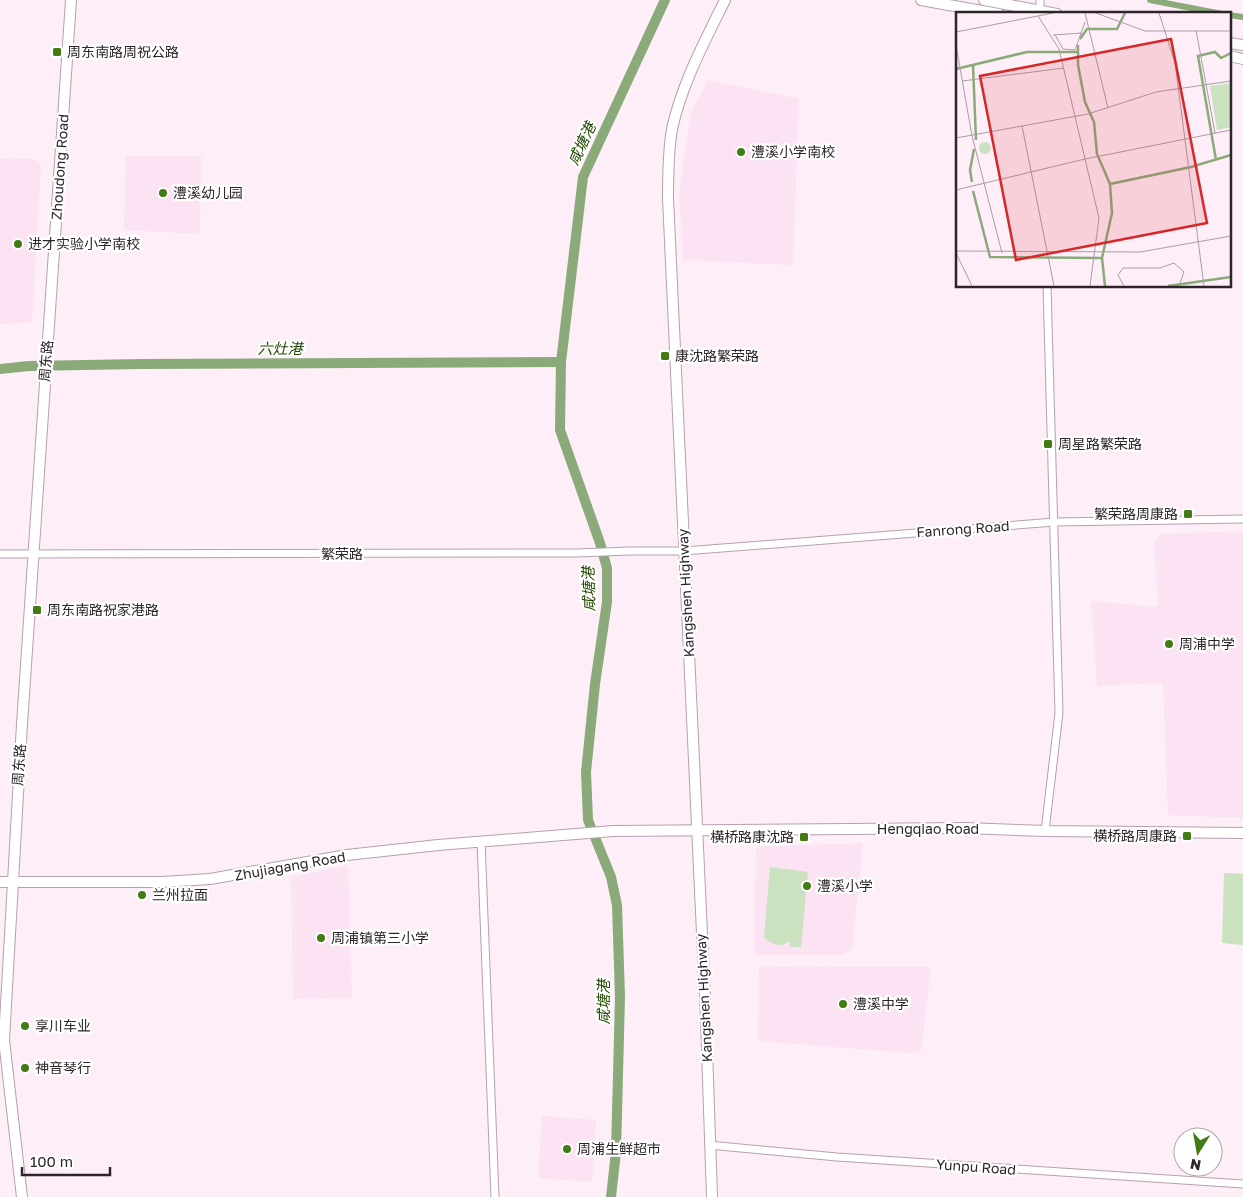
<svg xmlns="http://www.w3.org/2000/svg" width="1243" height="1197" font-family="'Golos Text','Noto Sans SC',sans-serif">
  <style>
    .built { fill: #fbe3f4 }
    .green { fill: #cbe2c0 }
    .lines { fill: none; stroke-linecap: round; stroke-linejoin: round }
    .canal { stroke: #8aaa7a; stroke-width: 6 }
    .river { stroke: #8aaa7a; stroke-width: 10 }
    .street-casing { stroke: #b6a0b0; stroke-width: 9 }
    .secondary-casing { stroke: #b6a0b0; stroke-width: 12 }
    .street { stroke: #fff; stroke-width: 7 }
    .secondary { stroke: #fff; stroke-width: 10 }
    .poi-dot { fill: #417b13; stroke: #fff; stroke-width: 2 }
    .labels { text-anchor: middle; stroke-width: 4.5; stroke-linejoin: round; paint-order: stroke }
    .poi-label { font-size: 14px; fill: #2d252b; stroke: #fff; text-anchor: start }
    .street-label { font-size: 14px; fill: #2d252b; stroke: #fff }
    .water-label { font-size: 15px; font-style: italic; fill: #224900; stroke: #fff }
    .inset-river { fill: none; stroke: #8aaa7a; stroke-width: 2.5 }
    .inset-road { fill: none; stroke: #aa9ea6; stroke-width: 1 }
    .view { fill: #d62828; fill-opacity: 0.15; stroke: #d62828; stroke-width: 2.5 }
    .inset-edge { fill: none; stroke: #2d252b; stroke-width: 2.5 }
  </style>
  <rect width="100%" height="100%" fill="#fdeef8"/>
  <!-- built -->
  <g class="built">
    <polygon points="708,80 799,99 793,265 683,260 679,192 691,112"/>
    <polygon points="126,156 201,156 200,234 124,230"/>
    <polygon points="0,158 32,159 39,162 41,166 32,322 0,324"/>
    <polygon points="1243,531 1243,818 1168,815 1163,683 1097,686 1091,601 1158,607 1154,542 1160,534"/>
    <polygon points="863,843 852,949 843,955 754,955 756,847"/>
    <polygon points="348,865 352,998 293,999 291,877"/>
    <polygon points="759,966 931,967 921,1051 909,1053 758,1041"/>
    <polygon points="542,1116 596,1120 592,1182 538,1178"/>
  </g>
  <!-- green -->
  <g class="green">
    <path d="M770,867L808,872L801,947H790V941C780,948 772,945 764,937Z"/>
    <polygon points="1224,873 1243,874 1243,945 1222,943"/>
  </g>
  <g class="lines">
    <!-- canal -->
    <g class="canal">
      <polyline points="1150,0 1222,14"/>
      <polyline points="1229,15 1243,17"/>
    </g>
    <!-- river -->
    <g class="river">
      <polyline points="0,369 29,366 141,364 561,362"/>
      <polyline points="611,1197 616,1152 620,997 617,905 611,877 588,820 586,772 595,684 607,602 607,568 600,543 560,430 561,362 583,177 665,0"/>
    </g>
    <!-- street casing -->
    <g class="street-casing">
      <g id="street">
        <polyline points="1040,0 1040,13"/>
        <polyline points="0,554 577,553 630,551 684,551 1055,522 1243,519"/>
        <polyline points="1045,831 1059,713 1047,286"/>
        <polyline points="481,841 495,1197"/>
        <polyline points="709,1145 837,1157 1243,1184"/>
      </g>
    </g>
    <!-- secondary casing -->
    <g class="secondary-casing">
      <g id="secondary">
        <polyline points="921,0 999,14"/>
        <polyline points="984,0 1057,14"/>
        <polyline points="1229,43 1243,45"/>
        <polyline points="1229,56 1243,59"/>
        <polyline points="0,882 162,882 210,879 347,855 438,845 613,831 965,828 1045,831 1243,833"/>
        <polyline points="22,1197 4,1040 22,724 71,0"/>
        <path d="M712,1197L706,1020L668,198C668,175 668,152 672,129C682,83 705,41 725,0"/>
      </g>
    </g>
    <!-- street -->
    <use href="#street" class="street"/>
    <!-- secondary -->
    <use href="#secondary" class="secondary"/>
  </g>
  <!-- markers -->
  <g class="poi-dot">
    <rect x="52" y="47" width="10" height="10" rx="2.5"/>
    <circle cx="741" cy="152" r="5"/>
    <circle cx="163" cy="193" r="5"/>
    <circle cx="18" cy="244" r="5"/>
    <rect x="660" y="351" width="10" height="10" rx="2.5"/>
    <rect x="1043" y="439" width="10" height="10" rx="2.5"/>
    <rect x="1183" y="509" width="10" height="10" rx="2.5"/>
    <rect x="32" y="605" width="10" height="10" rx="2.5"/>
    <circle cx="1169" cy="644" r="5"/>
    <rect x="1182" y="831" width="10" height="10" rx="2.5"/>
    <rect x="799" y="832" width="10" height="10" rx="2.5"/>
    <circle cx="807" cy="886" r="5"/>
    <circle cx="142" cy="895" r="5"/>
    <circle cx="321" cy="938" r="5"/>
    <circle cx="843" cy="1004" r="5"/>
    <circle cx="25" cy="1026" r="5"/>
    <circle cx="25" cy="1068" r="5"/>
    <circle cx="567" cy="1149" r="5"/>
  </g>
  <g class="labels">
    <!-- poi labels -->
    <g class="poi-label">
      <text x="67" y="57">周东南路周祝公路</text>
      <text x="751" y="157">澧溪小学南校</text>
      <text x="173" y="198">澧溪幼儿园</text>
      <text x="28" y="249">进才实验小学南校</text>
      <text x="675" y="361">康沈路繁荣路</text>
      <text x="1058" y="449">周星路繁荣路</text>
      <text x="1178" y="519" text-anchor="end">繁荣路周康路</text>
      <text x="47" y="615">周东南路祝家港路</text>
      <text x="1179" y="649">周浦中学</text>
      <text x="1177" y="841" text-anchor="end">横桥路周康路</text>
      <text x="794" y="842" text-anchor="end">横桥路康沈路</text>
      <text x="817" y="891">澧溪小学</text>
      <text x="152" y="900">兰州拉面</text>
      <text x="331" y="943">周浦镇第三小学</text>
      <text x="853" y="1009">澧溪中学</text>
      <text x="35" y="1031">享川车业</text>
      <text x="35" y="1073">神音琴行</text>
      <text x="577" y="1154">周浦生鲜超市</text>
    </g>
    <!-- street labels -->
    <g class="street-label">
      <text transform="translate(60 167) rotate(-86)" y="5">Zhoudong Road</text>
      <text transform="translate(46 361) rotate(-85)" y="5">周东路</text>
      <text transform="translate(963 529) rotate(-4)" y="5">Fanrong Road</text>
      <text x="342" y="559">繁荣路</text>
      <text transform="translate(686 593) rotate(-93)" y="5">Kangshen Highway</text>
      <text transform="translate(19 765) rotate(-86)" y="5">周东路</text>
      <text x="928" y="834">Hengqiao Road</text>
      <text transform="translate(290 866) rotate(-10)" y="5">Zhujiagang Road</text>
      <text transform="translate(704 998) rotate(-93)" y="5">Kangshen Highway</text>
      <text transform="translate(976 1167) rotate(4)" y="5">Yunpu Road</text>
    </g>
    <!-- water labels -->
    <g class="water-label">
      <text transform="translate(582 144) rotate(-65)" y="5">咸塘港</text>
      <text x="280" y="354">六灶港</text>
      <text transform="translate(589 589) rotate(-91)" y="5">咸塘港</text>
      <text transform="translate(604 1002) rotate(-90)" y="5">咸塘港</text>
    </g>
  </g>
  <!-- overview -->
  <g transform="translate(956 12)">
    <rect width="275" height="275" fill="#fdeef8"/>
    <path d="M275,71V115L261,118L254,74ZM23 136a6 6 0 1 1 12 0a6 6 0 1 1-12 0Z" fill="#cbe2c0"/>
    <path class="inset-river" d="M124,27L131,17H161L169,1M122,33V53L129,90L138,110L141,142L154,172L156,201L146,246L149,274M17,53L20,128M0,57L71,40H121M260,148L242,44L259,40L265,46L275,41M16,170L14,158L18,137M154,172L235,155L275,143M17,179L34,245L146,246M212,274L275,265"/>
    <path class="inset-road" d="M129,1L152,96M140,1L189,19H275M203,1L219,51L248,274M82,4L103,37L143,206L134,274M240,18L259,121M0,20L97,1M97,23L126,21M99,23L107,37L119,38L129,10M0,33L16,124L46,241M6,69L108,56M66,114L98,274M0,126L132,102L200,80L275,69M0,178L129,147L275,118M0,239L184,240L275,224M0,241L16,274M168,274L162,263L167,256H204L218,251L228,260L223,274"/>
    <path class="view" d="M215,27L251,211L60,248L24,64Z"/>
    <rect width="275" height="275" class="inset-edge"/>
  </g>
  <!-- north arrow -->
  <g transform="translate(1198 1152) rotate(191)"><circle r="24" fill="#ffffff" stroke="#aba8aa"/>
  <path d="M0-4L9 19L0 12L-9 19Z" fill="#417b13"/>
  <text y="-8" font-size="14" font-weight="bold" text-anchor="middle" fill="#2d252b">N</text>
  </g>
  <!-- scale -->
  <path d="M22 1167v8h88v-8" fill="none" stroke="#2d252b" stroke-width="2.5"/>
  <text x="30" y="1167" font-size="15" fill="#2d252b" stroke="#ffffff" stroke-width="4" paint-order="stroke">100 m</text>
</svg>
